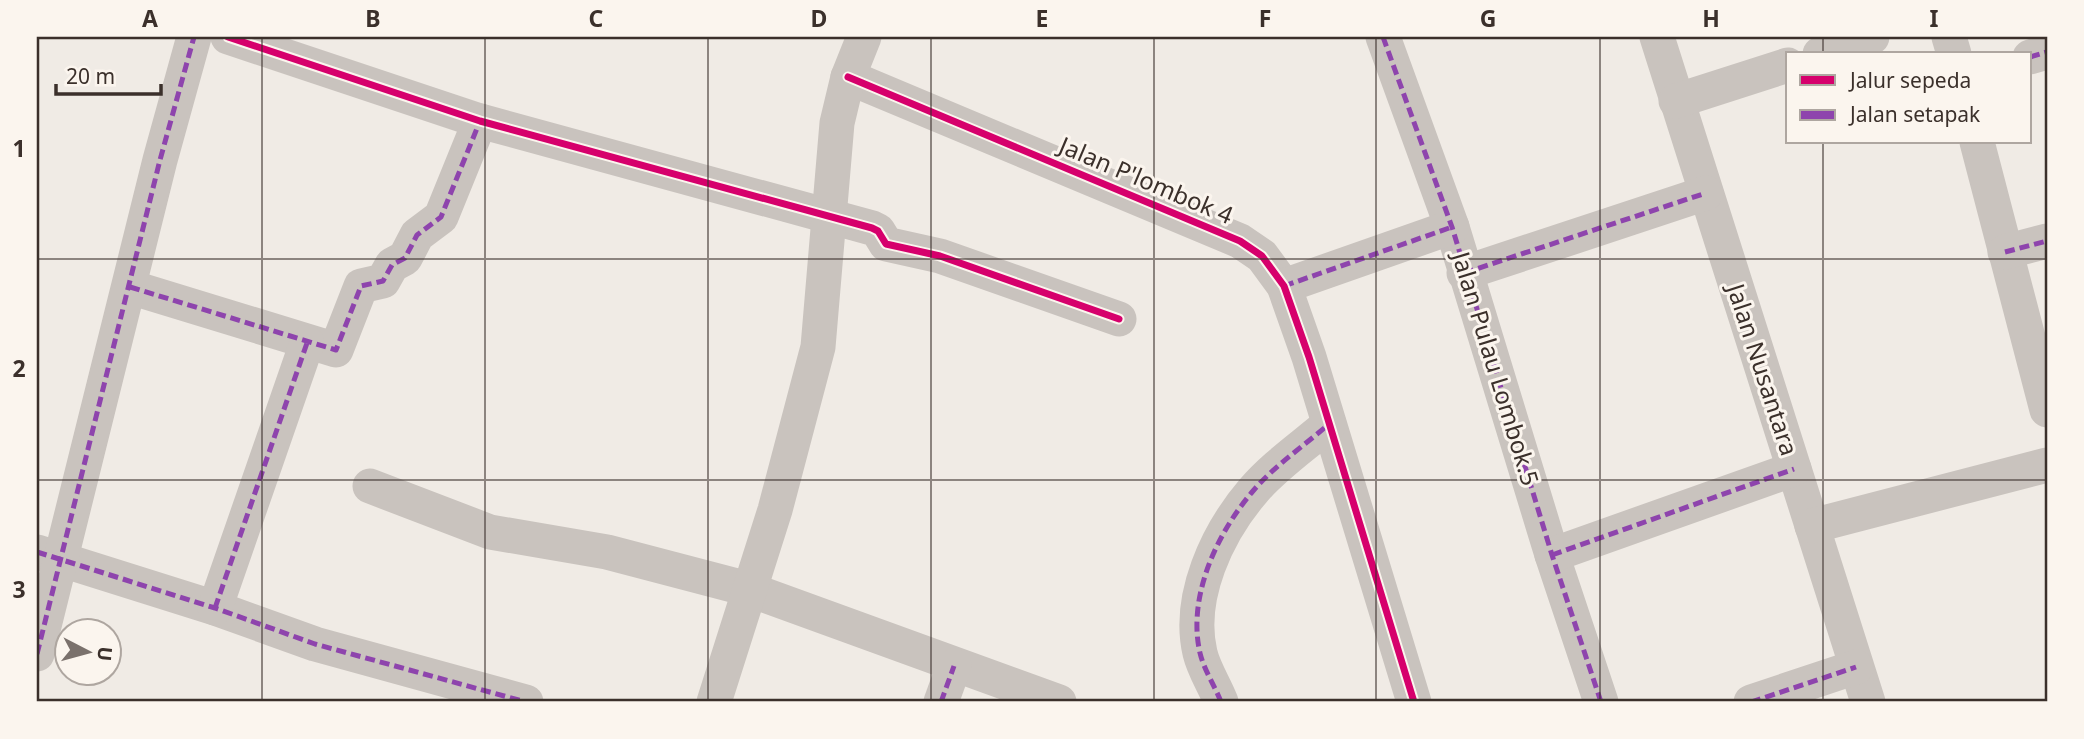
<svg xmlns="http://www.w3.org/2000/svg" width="2084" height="739" font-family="'Noto Sans',sans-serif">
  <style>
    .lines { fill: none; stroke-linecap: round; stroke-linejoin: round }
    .minor { stroke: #c9c3be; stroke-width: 35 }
    .quiet { stroke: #8e44ad; stroke-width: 5; stroke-dasharray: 10 5; stroke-linecap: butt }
    .cycleway-casing { stroke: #fbf5ee; stroke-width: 11 }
    .cycleway { stroke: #d6006c; stroke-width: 7 }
    .grid { fill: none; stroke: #3b302b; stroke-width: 2; stroke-opacity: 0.55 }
    .labels { text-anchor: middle; stroke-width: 6; stroke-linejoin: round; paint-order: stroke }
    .street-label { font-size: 24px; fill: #3b302b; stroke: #fbf5ee }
    .neatline { fill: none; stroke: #3b302b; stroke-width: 2.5 }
    .grid-label { font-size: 23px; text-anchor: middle; font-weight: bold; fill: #3b302b }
  </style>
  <rect width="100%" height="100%" fill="#f0ebe5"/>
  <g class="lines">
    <!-- minor -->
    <g class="minor">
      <polyline points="228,37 480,121 872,228 878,231 886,244 940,256 1119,319"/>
      <polyline points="1383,37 1452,227 1552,555 1601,702"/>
      <polyline points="1657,37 1868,702"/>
      <polyline points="1949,37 1954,54"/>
      <polyline points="1820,54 1872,37"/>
      <polyline points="2030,57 2047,52"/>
      <polyline points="848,77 1240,241 1262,256 1284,286 1309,357 1414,702"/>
      <polyline points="1676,101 1788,65"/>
      <polyline points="1977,142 2047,410"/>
      <polyline points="2005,252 2047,241"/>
      <polyline points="1464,273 1706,193"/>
      <polyline points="1284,286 1452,227"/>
      <polyline points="130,287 336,350 361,286 383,281 392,265 405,258 417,235 441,217 480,121"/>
      <polyline points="370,486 490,532 607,552 748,589 1059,702"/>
      <polyline points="1812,526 2047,465"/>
      <polyline points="37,552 215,608 315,644 526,702"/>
      <polyline points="1552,555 1794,469"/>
      <polyline points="215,608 307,343"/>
      <polyline points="37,654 160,160 194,37"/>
      <polyline points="714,702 775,510 818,347 837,123 848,77 864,37"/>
      <polyline points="941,702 954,666"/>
      <path d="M1221,702C1215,686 1204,670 1200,653C1187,597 1217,533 1253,491C1274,466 1305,445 1329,424"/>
      <polyline points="1751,702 1856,667"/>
    </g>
    <!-- quiet -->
    <g class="quiet">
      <polyline points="1383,37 1452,227 1552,555 1601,702"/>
      <polyline points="2030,57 2047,52"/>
      <polyline points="2005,252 2047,241"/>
      <polyline points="1464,273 1706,193"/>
      <polyline points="1284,286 1452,227"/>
      <polyline points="130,287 336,350 361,286 383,281 392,265 405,258 417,235 441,217 480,121"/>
      <polyline points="37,552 215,608 315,644 526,702"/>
      <polyline points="1552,555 1794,469"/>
      <polyline points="215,608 307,343"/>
      <polyline points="37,654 160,160 194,37"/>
      <polyline points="941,702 954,666"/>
      <path d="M1221,702C1215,686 1204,670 1200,653C1187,597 1217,533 1253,491C1274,466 1305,445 1329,424"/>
      <polyline points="1751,702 1856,667"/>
    </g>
    <!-- cycleway casing -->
    <g class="cycleway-casing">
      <g id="cycleway">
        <polyline points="228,37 480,121 872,228 878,231 886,244 940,256 1119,319"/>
        <polyline points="848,77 1240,241 1262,256 1284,286 1309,357 1414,702"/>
      </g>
    </g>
    <!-- cycleway -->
    <use href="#cycleway" class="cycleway"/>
  </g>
  <!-- grid -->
  <path class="grid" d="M262,37V702M485,37V702M708,37V702M931,37V702M1154,37V702M1376,37V702M1600,37V702M1823,37V54M1823,142V702M37,259H2047M37,480H2047"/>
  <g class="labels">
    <!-- street labels -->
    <g class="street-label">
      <text transform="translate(1146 181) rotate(23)" y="8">Jalan P'lombok 4</text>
      <text transform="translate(1495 369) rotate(73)" y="8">Jalan Pulau Lombok.5</text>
      <text transform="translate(1762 370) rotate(72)" y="8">Jalan Nusantara</text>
    </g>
  </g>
  <!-- border -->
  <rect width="2084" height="739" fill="none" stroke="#fbf5ee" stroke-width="77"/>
  <!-- legend -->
  <rect x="1786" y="52" width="245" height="91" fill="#fbf5ee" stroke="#aea6a0" stroke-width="2"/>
  <rect x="1800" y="75" width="35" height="10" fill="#d6006c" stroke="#aea6a0" stroke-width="2"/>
  <text x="1850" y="88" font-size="21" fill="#3b302b">Jalur sepeda</text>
  <rect x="1800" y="110" width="35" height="10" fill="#8e44ad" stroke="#aea6a0" stroke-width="2"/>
  <text x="1850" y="122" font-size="21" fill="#3b302b">Jalan setapak</text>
  <!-- north arrow -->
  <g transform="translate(88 652) rotate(96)"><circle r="33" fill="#fbf5ee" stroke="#aea6a0" stroke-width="2"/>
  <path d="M0-5L12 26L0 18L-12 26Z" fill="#7a716c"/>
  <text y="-10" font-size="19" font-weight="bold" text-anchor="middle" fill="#3b302b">U</text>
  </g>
  <!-- scale -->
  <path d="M56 84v10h105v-10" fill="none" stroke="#3b302b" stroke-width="3.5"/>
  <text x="66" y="84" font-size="21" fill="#3b302b" stroke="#fbf5ee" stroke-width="5" paint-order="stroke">20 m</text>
  <rect x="38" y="38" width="2008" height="662" class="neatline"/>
  <g class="grid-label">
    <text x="150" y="27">A</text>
    <text x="373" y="27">B</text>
    <text x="596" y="27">C</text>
    <text x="819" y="27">D</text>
    <text x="1042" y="27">E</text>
    <text x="1265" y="27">F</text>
    <text x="1488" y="27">G</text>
    <text x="1711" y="27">H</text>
    <text x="1934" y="27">I</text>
    <text x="19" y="157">1</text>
    <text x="19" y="377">2</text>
    <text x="19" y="598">3</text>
  </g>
</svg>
